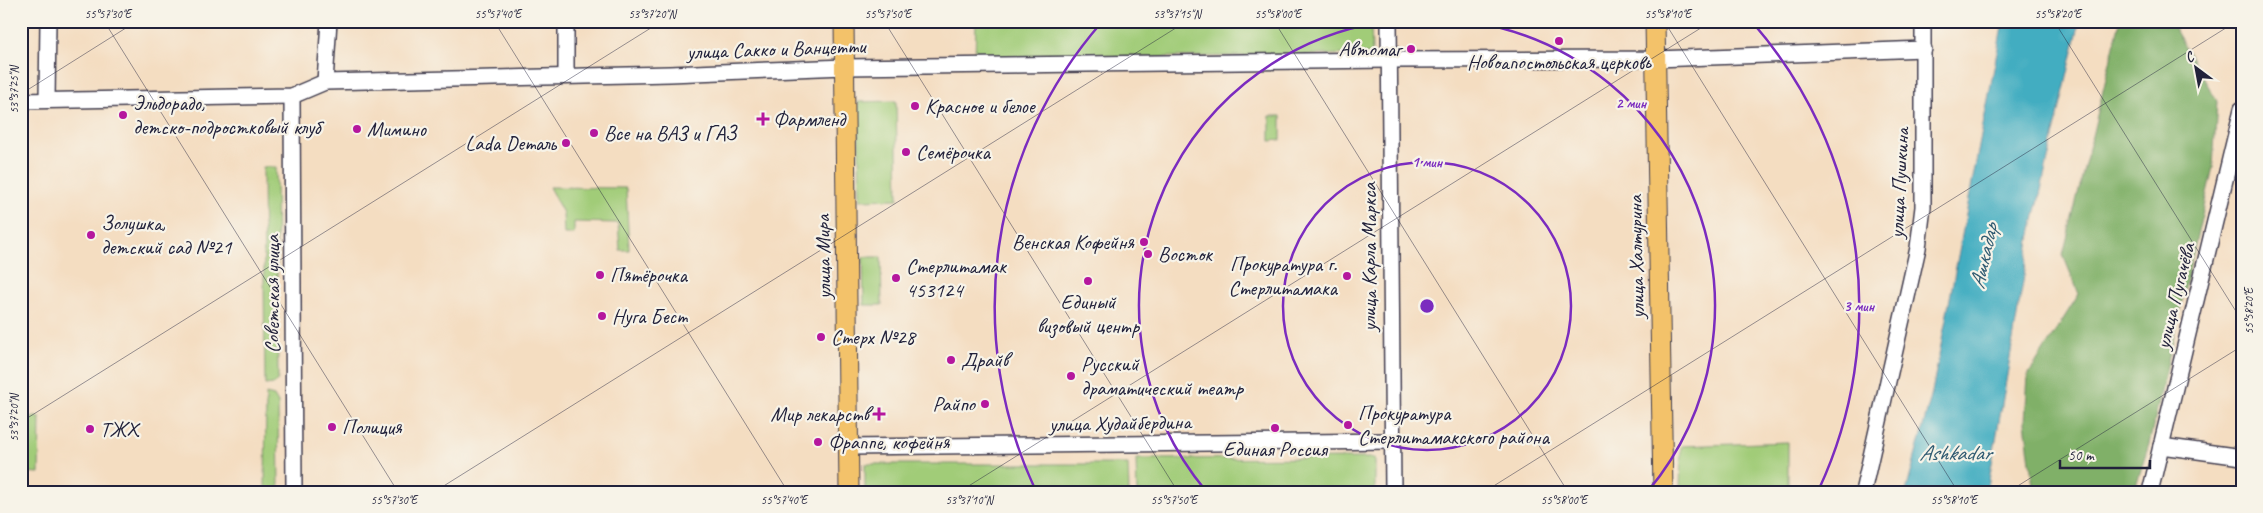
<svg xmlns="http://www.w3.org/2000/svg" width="2263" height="513" font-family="Caveat,sans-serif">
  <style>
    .green { fill: #a1cc78; stroke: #62775a }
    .forest { fill: #80b068; stroke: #516952 }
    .water { fill: #42adc1; stroke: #32687e }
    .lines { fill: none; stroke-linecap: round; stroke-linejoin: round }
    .minor-casing { stroke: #423e4f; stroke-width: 18 }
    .major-casing { stroke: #423e4f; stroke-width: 21 }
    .minor { stroke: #fff; stroke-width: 15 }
    .major { stroke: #f3c26a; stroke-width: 19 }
    .ticks { fill: none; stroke: #22223b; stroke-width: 1; stroke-opacity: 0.45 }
    .ring { fill: none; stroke: #7b2cbf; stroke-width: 2.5 }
    .poi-dot { fill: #b5179e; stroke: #f7f3e8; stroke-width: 2 }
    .labels { text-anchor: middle; stroke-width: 4.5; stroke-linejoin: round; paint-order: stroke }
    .street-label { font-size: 21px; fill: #22223b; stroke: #f7f3e8 }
    .poi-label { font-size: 21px; fill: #22223b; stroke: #f7f3e8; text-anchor: start }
    .water-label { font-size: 22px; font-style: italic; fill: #2f5a71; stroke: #f7f3e8 }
    .centre { fill: #7b2cbf; stroke: #f7f3e8; stroke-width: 2.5 }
    .ring-label { font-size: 15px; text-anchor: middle; font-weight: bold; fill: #7b2cbf; stroke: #f7f3e8; stroke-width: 4.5; stroke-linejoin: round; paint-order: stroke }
    .neatline { fill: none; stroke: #22223b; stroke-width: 2 }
    .ticks-label { font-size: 12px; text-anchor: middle; fill: #22223b }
  </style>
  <rect width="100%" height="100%" fill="#f7f3e8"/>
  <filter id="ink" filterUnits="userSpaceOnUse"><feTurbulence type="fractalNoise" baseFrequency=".02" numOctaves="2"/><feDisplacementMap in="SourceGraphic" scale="10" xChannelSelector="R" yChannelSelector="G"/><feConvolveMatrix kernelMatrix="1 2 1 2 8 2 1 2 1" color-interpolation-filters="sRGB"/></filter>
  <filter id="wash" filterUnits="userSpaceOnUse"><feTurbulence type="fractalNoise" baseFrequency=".0096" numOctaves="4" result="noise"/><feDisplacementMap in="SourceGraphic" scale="20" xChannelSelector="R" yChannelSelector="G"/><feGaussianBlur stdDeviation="1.12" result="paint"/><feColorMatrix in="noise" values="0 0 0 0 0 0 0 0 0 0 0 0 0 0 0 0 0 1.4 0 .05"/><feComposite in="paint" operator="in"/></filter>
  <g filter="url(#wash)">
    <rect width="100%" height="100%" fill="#f4ddc1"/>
    <!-- green -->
    <g class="green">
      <polygon points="976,21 1371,21 1372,54 975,60"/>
      <polygon points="896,101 898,199 860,200 858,102"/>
      <polygon points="1270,116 1281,116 1281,140 1270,141"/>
      <polygon points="263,167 276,167 278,379 274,384 265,385"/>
      <polygon points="549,187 626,188 629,250 620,250 618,223 574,222 574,234 564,234 563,213"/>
      <polygon points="863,257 881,257 882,305 864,305"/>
      <polygon points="266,394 274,396 278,403 279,492 265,492"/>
      <polygon points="21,417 40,417 39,473 21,472"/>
      <polygon points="1788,442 1788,492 1680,492 1681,446"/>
      <polygon points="1375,458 1375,492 1137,492 1136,459"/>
      <polygon points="865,464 1128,464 1129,492 865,492"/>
    </g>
    <!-- forest -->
    <polygon class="forest" points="2120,21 2170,21 2217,101 2213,167 2149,444 2134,492 2068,492 2067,488 2033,486 2025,422 2028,375 2079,294 2063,255"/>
    <!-- water -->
    <polygon class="water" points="2003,21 2080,21 2032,229 1987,492 1906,492 1932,392"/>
  </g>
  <g filter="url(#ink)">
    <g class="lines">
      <!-- minor casing -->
      <g class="minor-casing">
        <g id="minor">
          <polyline points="1389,21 1393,492"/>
          <polyline points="566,76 566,21"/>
          <polyline points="325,82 329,21"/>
          <polyline points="292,96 294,492"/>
          <polyline points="47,100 48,21"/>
          <polyline points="21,101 292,96 325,82 670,74 845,67 1389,60 1656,59 1924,49"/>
          <polyline points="2161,446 2242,457"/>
          <polyline points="849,447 1392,441"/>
          <polyline points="1863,492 1918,248 1923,207 1923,21"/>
          <polyline points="2150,492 2242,109"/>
        </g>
      </g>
      <!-- major casing -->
      <g class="major-casing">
        <g id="major">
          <polyline points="844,21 849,492"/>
          <polyline points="1655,21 1663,492"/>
        </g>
      </g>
      <!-- minor -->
      <use href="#minor" class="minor"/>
      <!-- major -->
      <use href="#major" class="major"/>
    </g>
  </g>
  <!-- ticks -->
  <path class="ticks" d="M104,21L398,492M494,21L788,492M884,21L1178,492M1274,21L1568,492M1664,21L1958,492M2054,21L2242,321M21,94L137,21M21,422L662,21M434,492L1187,21M959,492L1712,21M1484,492L2237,21M2008,492L2242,346"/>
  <!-- distance rings -->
  <g class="ring">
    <circle cx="1427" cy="306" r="144"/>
    <path d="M1206 491A288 288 0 0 1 1382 22M1472 22A288 288 0 0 1 1648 491"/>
    <path d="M1035 489A432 432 0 0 1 1101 23M1753 23A432 432 0 0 1 1819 489"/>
  </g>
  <!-- markers -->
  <g class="poi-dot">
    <circle cx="1559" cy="41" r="5"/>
    <circle cx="1411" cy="49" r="5"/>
    <circle cx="915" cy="106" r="5"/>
    <circle cx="123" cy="115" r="5"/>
    <path d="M760.5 111.5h5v5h5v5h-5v5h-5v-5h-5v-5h5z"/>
    <circle cx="357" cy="129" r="5"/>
    <circle cx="594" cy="133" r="5"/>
    <circle cx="566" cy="143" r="5"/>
    <circle cx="906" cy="152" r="5"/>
    <circle cx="91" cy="235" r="5"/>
    <circle cx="1144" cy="242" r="5"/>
    <circle cx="1148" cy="254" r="5"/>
    <circle cx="600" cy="275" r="5"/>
    <circle cx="1347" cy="276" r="5"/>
    <circle cx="896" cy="278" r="5"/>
    <circle cx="1088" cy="281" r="5"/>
    <circle cx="602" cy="316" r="5"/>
    <circle cx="821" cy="337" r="5"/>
    <circle cx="951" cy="360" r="5"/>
    <circle cx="1071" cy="376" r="5"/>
    <circle cx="985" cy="404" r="5"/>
    <path d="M876.5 406.5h5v5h5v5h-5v5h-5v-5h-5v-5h5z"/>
    <circle cx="1348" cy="425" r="5"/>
    <circle cx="332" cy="427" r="5"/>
    <circle cx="1275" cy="428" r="5"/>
    <circle cx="90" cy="429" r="5"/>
    <circle cx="818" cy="442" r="5"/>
  </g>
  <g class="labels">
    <!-- street labels -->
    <g class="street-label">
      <text transform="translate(776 49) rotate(-2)" y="7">улица Сакко и Ванцетти</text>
      <text transform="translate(1899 183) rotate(-87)" y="7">улица Пушкина</text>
      <text transform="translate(823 257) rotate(-91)" y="7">улица Мира</text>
      <text transform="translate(1369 257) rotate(-90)" y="7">улица Карла Маркса</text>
      <text transform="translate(1636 257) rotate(-91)" y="7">улица Халтурина</text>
      <text transform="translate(272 294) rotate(-90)" y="7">Советская улица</text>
      <text transform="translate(2175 296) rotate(-76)" y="7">улица Пугачёва</text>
      <text transform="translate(1120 423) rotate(-1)" y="7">улица Худайбердина</text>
    </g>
    <!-- poi labels -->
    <g class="poi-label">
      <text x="1401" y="56" text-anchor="end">Автомаг</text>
      <text x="1559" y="69" text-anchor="middle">Новоапостольская церковь</text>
      <text x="133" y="110">Эльдорадо,<tspan x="133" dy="24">детско-подростковый клуб</tspan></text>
      <text x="925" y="113">Красное и белое</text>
      <text x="773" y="126">Фармленд</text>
      <text x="367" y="136">Мимино</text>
      <text x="604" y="140">Все на ВАЗ и ГАЗ</text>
      <text x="556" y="150" text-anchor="end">Lada Dеталь</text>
      <text x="916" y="159">Семёрочка</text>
      <text x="101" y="230">Золушка,<tspan x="101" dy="24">детский сад №21</tspan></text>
      <text x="1134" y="249" text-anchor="end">Венская Кофейня</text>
      <text x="1158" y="261">Восток</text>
      <text x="1337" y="271" text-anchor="end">Прокуратура г.<tspan x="1337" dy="24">Стерлитамака</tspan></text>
      <text x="906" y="273">Стерлитамак<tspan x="906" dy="24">453124</tspan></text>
      <text x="610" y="282">Пятёрочка</text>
      <text x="1088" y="309" text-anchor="middle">Единый<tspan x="1088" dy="24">визовый центр</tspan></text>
      <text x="612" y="323">Нуга Бест</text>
      <text x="831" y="344">Стерх №28</text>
      <text x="961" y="367">Драйв</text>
      <text x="1081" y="371">Русский<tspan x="1081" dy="24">драматический театр</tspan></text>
      <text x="975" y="411" text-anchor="end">Райпо</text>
      <text x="1358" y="420">Прокуратура<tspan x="1358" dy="24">Стерлитамакского района</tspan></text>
      <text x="869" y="421" text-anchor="end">Мир лекарств</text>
      <text x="342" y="434">Полиция</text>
      <text x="100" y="436">ТЖХ</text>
      <text x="828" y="449">Фраппе, кофейня</text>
      <text x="1275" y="456" text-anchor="middle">Единая Россия</text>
    </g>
    <!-- water labels -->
    <g class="water-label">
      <text transform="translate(1983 256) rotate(-77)" y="8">Ашкадар</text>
      <text x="1955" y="460">Ashkadar</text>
    </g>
  </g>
  <circle cx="1427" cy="306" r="8" class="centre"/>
  <g class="ring-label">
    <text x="1631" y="108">2 мин</text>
    <text x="1427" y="167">1 мин</text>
    <text x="1859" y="311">3 мин</text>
  </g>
  <!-- margin -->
  <rect width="2263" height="513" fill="none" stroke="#f7f3e8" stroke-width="55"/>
  <!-- north arrow -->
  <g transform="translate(2196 68) rotate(328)" stroke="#f7f3e8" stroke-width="4" paint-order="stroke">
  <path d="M0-4L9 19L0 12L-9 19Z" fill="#22223b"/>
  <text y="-8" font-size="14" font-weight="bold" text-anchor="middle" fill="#22223b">С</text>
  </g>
  <!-- scale -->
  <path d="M2060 460v8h90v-8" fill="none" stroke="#22223b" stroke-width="2.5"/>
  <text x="2068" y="460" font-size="15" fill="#22223b" stroke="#f7f3e8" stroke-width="4" paint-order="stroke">50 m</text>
  <rect x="28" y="28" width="2208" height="458" class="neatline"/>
  <g class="ticks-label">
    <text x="108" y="18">55°57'30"E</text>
    <text x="498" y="18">55°57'40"E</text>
    <text x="652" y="18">53°37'20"N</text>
    <text x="888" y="18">55°57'50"E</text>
    <text x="1177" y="18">53°37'15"N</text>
    <text x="1278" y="18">55°58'00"E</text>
    <text x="1668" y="18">55°58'10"E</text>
    <text x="2058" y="18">55°58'20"E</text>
    <text transform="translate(14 90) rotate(-90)" y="4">53°37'25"N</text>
    <text transform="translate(2249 311) rotate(-90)" y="4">55°58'20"E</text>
    <text transform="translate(14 418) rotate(-90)" y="4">53°37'20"N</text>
    <text x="394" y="504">55°57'30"E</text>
    <text x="784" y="504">55°57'40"E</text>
    <text x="969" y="504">53°37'10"N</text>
    <text x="1174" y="504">55°57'50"E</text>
    <text x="1564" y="504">55°58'00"E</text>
    <text x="1954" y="504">55°58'10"E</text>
  </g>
</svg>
